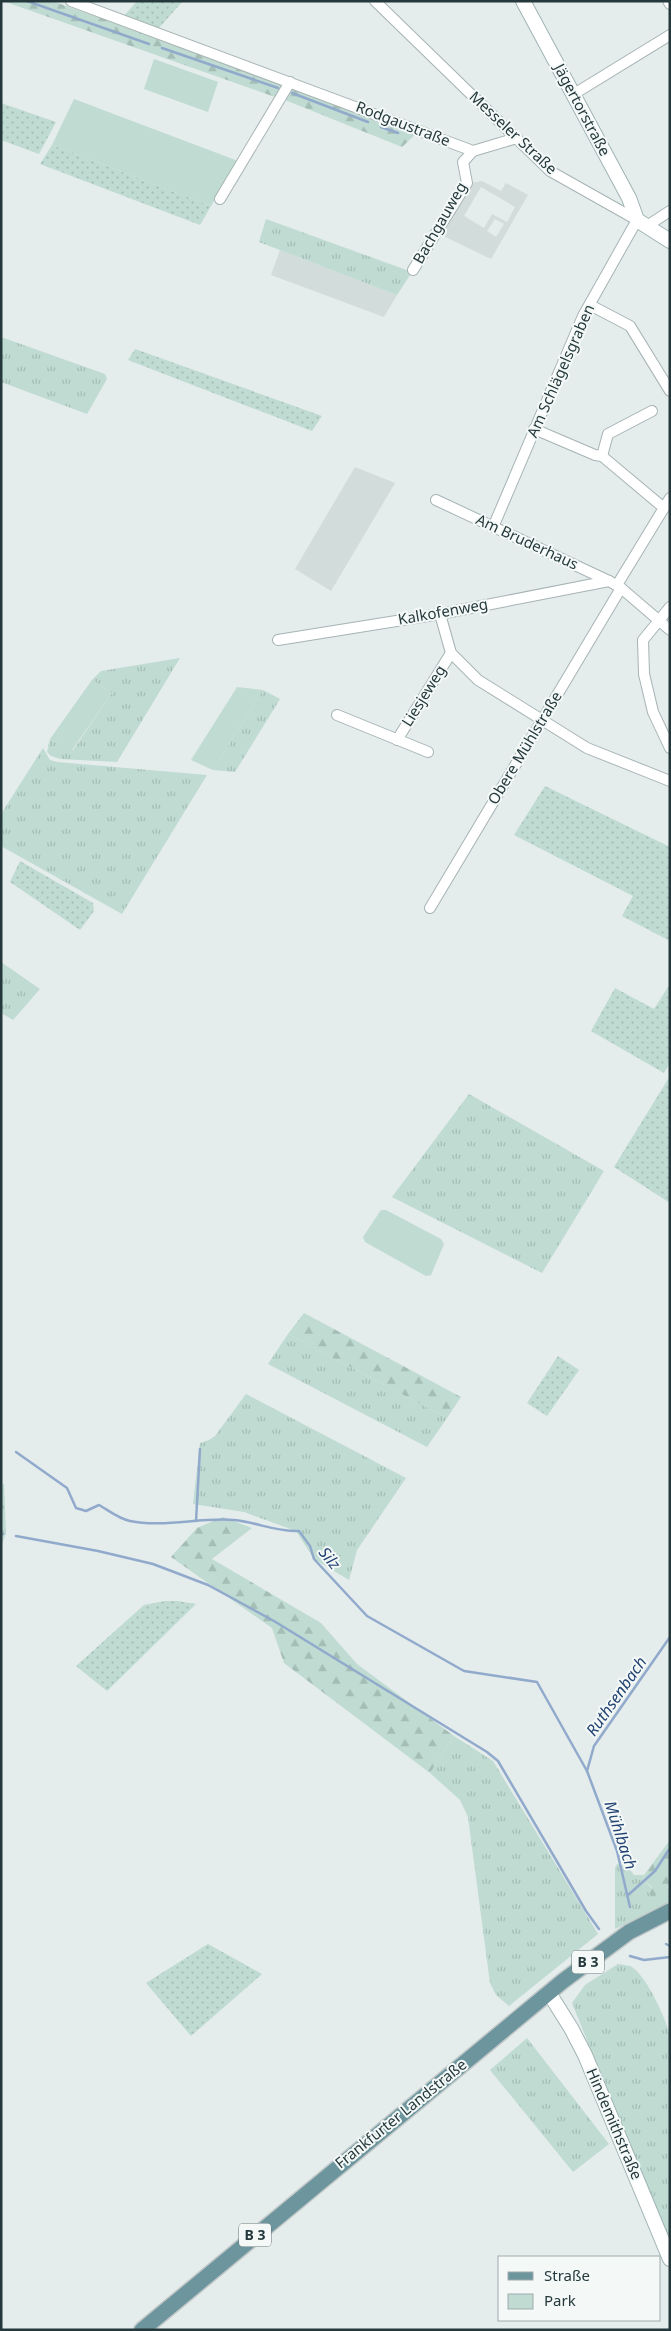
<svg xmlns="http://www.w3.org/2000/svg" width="671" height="2331" font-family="'Noto Sans',sans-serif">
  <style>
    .built { fill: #d2dcdb; fill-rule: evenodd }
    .grass { fill: url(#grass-tufts) }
    .forest { fill: url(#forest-firs) }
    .park { fill: #bfdbd2 }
    .garden { fill: url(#garden-dots) }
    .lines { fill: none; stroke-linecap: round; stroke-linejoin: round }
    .stream { stroke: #91aacc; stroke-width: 2.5 }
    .street-casing { stroke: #a7b3b4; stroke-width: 12 }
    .secondary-casing { stroke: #a0b3b4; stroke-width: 16 }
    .primary-casing { stroke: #c2c8c8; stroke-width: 18 }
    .street { stroke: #fff; stroke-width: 10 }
    .secondary { stroke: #fff; stroke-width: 14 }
    .primary { stroke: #6c959e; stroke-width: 15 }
    .labels { text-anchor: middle; stroke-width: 4; stroke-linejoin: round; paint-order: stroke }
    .shield { fill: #f4f9f8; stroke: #637374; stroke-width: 1 }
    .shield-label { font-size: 14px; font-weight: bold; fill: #25393c }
    .street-label { font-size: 15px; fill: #25393c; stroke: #f4f9f8 }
    .water-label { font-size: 16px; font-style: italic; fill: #244473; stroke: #f4f9f8 }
  </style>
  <defs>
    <pattern id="grass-tufts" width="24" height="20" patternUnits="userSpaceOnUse" patternTransform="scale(1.25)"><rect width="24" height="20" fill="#bfdbd2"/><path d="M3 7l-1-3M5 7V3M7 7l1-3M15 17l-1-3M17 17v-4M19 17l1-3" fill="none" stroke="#a4bdb5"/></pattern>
    <pattern id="forest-firs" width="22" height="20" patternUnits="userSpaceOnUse" patternTransform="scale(1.25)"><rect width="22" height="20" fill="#bfdbd2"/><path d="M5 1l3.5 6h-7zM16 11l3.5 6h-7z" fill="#a4bdb5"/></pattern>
    <pattern id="garden-dots" width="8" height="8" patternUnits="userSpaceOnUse" patternTransform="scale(1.25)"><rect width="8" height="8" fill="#bfdbd2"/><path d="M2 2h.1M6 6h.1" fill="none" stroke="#a4bdb5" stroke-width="1.8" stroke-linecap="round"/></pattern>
  </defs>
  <rect width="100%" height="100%" fill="#e4ecec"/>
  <!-- built -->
  <g class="built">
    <path d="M482,181L501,191L506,183L528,195L491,259L439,234L470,183ZM481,187L515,207L507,222L492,214L484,228L464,216ZM495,219L504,224L496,237L487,231Z"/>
    <polygon points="280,250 397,295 384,317 271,275"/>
    <polygon points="355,467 395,483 331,591 295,569"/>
  </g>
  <!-- grass -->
  <g class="grass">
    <polygon points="266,219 412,272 397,295 259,242"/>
    <polygon points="1,337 105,374 107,379 87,414 1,382"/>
    <polygon points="180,658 117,762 60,759 51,756 47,752 50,739 73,750 112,693 92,680 101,671"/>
    <polygon points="263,690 280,699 235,772 213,770"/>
    <polygon points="43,748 50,760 57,762 207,775 122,914 1,846 1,814"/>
    <polygon points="1,962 40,989 13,1020 1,1013"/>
    <polygon points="469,1094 604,1171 542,1273 392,1197"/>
    <polygon points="288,1334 447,1418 427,1447 268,1364"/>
    <polygon points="246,1394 406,1478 357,1550 349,1580 314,1559 296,1531 244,1512 193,1504 200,1443 209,1440 215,1436"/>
    <polygon points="4,1484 6,1533 1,1547 1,1485"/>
    <polygon points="454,1736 493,1761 598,1934 509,2006 496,1995 490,1983 468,1817 460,1800 430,1773"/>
    <polygon points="617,1864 628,1867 634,1875 644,1875 643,1880 652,1888 668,1888 670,1885 670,1902 615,1929 615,1868"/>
    <path d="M618,1964C622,1965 627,1965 630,1966C645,1972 667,2021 670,2036V2247L572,2003L585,1985Z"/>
    <polygon points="527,2038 609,2144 573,2172 490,2070"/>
  </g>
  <!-- forest -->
  <g class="forest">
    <polygon points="3,1 52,1 284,82 275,97"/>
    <polygon points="294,86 417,133 402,147 285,100"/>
    <polygon points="304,1313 461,1397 447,1418 288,1334"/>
    <polygon points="223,1517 252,1528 212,1559 321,1623 357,1664 454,1736 430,1773 284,1663 272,1628 171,1557 197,1528"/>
    <polygon points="670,1840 670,1885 660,1895 651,1896 649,1893 652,1887 643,1880 644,1875"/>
  </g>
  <!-- park -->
  <g class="park">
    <polygon points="154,59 218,82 208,112 144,89"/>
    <polygon points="74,99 238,161 211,206 52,145"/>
    <polygon points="92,680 112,693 72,750 50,739"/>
    <polygon points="237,687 263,690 213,770 191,760"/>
    <polygon points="381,1210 386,1210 441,1239 444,1244 431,1275 426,1276 365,1242 363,1237"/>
  </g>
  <!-- garden -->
  <g class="garden">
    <polygon points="137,1 183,1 158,29 123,17"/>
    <polygon points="1,103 56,122 39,154 1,140"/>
    <polygon points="52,145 211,206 200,225 40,164"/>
    <polygon points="135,349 322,416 312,431 128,360"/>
    <polygon points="545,786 670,847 670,941 622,916 633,896 514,835"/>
    <polygon points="20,861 93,903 94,911 80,930 10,882"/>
    <polygon points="670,984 670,1062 664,1073 591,1031 615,988 654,1009"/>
    <polygon points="670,1076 670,1203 614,1167"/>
    <polygon points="558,1356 579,1370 547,1416 527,1403"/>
    <polygon points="165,1601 177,1601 196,1604 107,1691 76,1666 144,1605"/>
    <polygon points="208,1944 262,1974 191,2036 146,1983"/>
  </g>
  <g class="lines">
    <!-- stream -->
    <g class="stream">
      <polyline points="27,1 149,44"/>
      <polyline points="162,48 278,88"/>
      <polyline points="292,93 368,122"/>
      <polyline points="381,127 398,133"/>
      <path d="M16,1452L67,1488L76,1508L86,1511L99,1505C108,1510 119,1519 130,1521C164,1528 200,1517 234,1520C256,1522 276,1532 299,1531L310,1546L314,1559L367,1616L464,1671L537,1682L587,1771L617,1851L630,1907"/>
      <polyline points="196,1521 200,1449"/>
      <polyline points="1,1534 3,1534"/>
      <polyline points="16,1536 98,1551 153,1564 208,1585 274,1621 487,1752 498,1761 586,1911 599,1929"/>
      <polyline points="587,1771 594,1746 670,1637"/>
      <polyline points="627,1896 655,1871 670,1848"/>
      <polyline points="666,1944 670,1946"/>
      <polyline points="630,1956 644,1960 670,1957"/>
    </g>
    <!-- street casing -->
    <g class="street-casing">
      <g id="street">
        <polyline points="71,1 473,151 517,138"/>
        <polyline points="375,1 550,171 637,220 583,316 494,525"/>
        <polyline points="668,1 670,4"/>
        <polyline points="574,94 670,35"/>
        <polyline points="220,199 290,82"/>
        <polyline points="647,226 670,211"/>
        <polyline points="413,270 467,183 463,162 473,151"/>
        <polyline points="590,305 630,326 670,391"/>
        <polyline points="534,429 595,455 602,456 664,508"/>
        <polyline points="602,456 608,434 652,411"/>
        <polyline points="436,500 609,581 621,588 670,630"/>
        <polyline points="617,585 670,498"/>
        <polyline points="670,607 643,640 644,674 653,712 670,748"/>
        <polyline points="440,614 451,653 478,680 587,748 670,781"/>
        <polyline points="278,640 440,614 609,581"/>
        <polyline points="337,715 428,752"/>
        <polyline points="397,740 451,653"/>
        <polyline points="430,908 621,588"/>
      </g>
    </g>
    <!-- secondary casing -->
    <g class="secondary-casing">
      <g id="secondary">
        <polyline points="523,1 629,198 637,220 670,241"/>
        <polyline points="549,1993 571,2028 585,2055 670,2259"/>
      </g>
    </g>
    <!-- primary casing -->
    <g class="primary-casing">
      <polyline id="primary" points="142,2330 563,1981 629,1932 670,1911"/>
    </g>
    <!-- street -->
    <use href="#street" class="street"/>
    <!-- secondary -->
    <use href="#secondary" class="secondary"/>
    <!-- primary -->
    <use href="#primary" class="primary"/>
  </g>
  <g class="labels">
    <!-- shield labels -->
    <g class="shield">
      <rect x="572" y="1950.5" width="32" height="23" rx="4"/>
      <rect x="239" y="2223.5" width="32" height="23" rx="4"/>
    </g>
    <g class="shield-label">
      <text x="588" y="1967">B 3</text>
      <text x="255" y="2240">B 3</text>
    </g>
    <!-- street labels -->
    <g class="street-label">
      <text transform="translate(582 110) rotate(62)" y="5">Jägertorstraße</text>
      <text transform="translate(403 124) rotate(21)" y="5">Rodgaustraße</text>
      <text transform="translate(513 133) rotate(43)" y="5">Messeler Straße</text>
      <text transform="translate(440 223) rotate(-60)" y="5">Bachgauweg</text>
      <text transform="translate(561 371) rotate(-66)" y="5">Am Schlägelsgraben</text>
      <text transform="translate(527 542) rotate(25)" y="5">Am Bruderhaus</text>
      <text transform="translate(443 612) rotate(-10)" y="5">Kalkofenweg</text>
      <text transform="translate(424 696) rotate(-58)" y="5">Liesjeweg</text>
      <text transform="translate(525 748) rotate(-59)" y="5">Obere Mühlstraße</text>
      <text transform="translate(401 2114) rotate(-39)" y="5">Frankfurter Landstraße</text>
      <text transform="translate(614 2124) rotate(67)" y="5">Hindemithstraße</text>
    </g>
    <!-- water labels -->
    <g class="water-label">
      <text transform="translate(330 1558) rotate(51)" y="6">Silz</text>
      <text transform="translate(616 1696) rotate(-55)" y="6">Ruthsenbach</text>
      <text transform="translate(621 1835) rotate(72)" y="6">Mühlbach</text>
    </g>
  </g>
  <!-- border -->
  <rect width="671" height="2331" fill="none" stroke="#25393c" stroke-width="5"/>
  <!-- legend -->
  <rect x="498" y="2256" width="162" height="65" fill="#f4f9f8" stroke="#a1acad"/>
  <rect x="508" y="2272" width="25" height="8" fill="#6c959e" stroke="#a1acad"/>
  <text x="544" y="2281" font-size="15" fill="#25393c">Straße</text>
  <rect x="508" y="2294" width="25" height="15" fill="#bfdbd2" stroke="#a1acad"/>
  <text x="544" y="2306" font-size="15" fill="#25393c">Park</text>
</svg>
